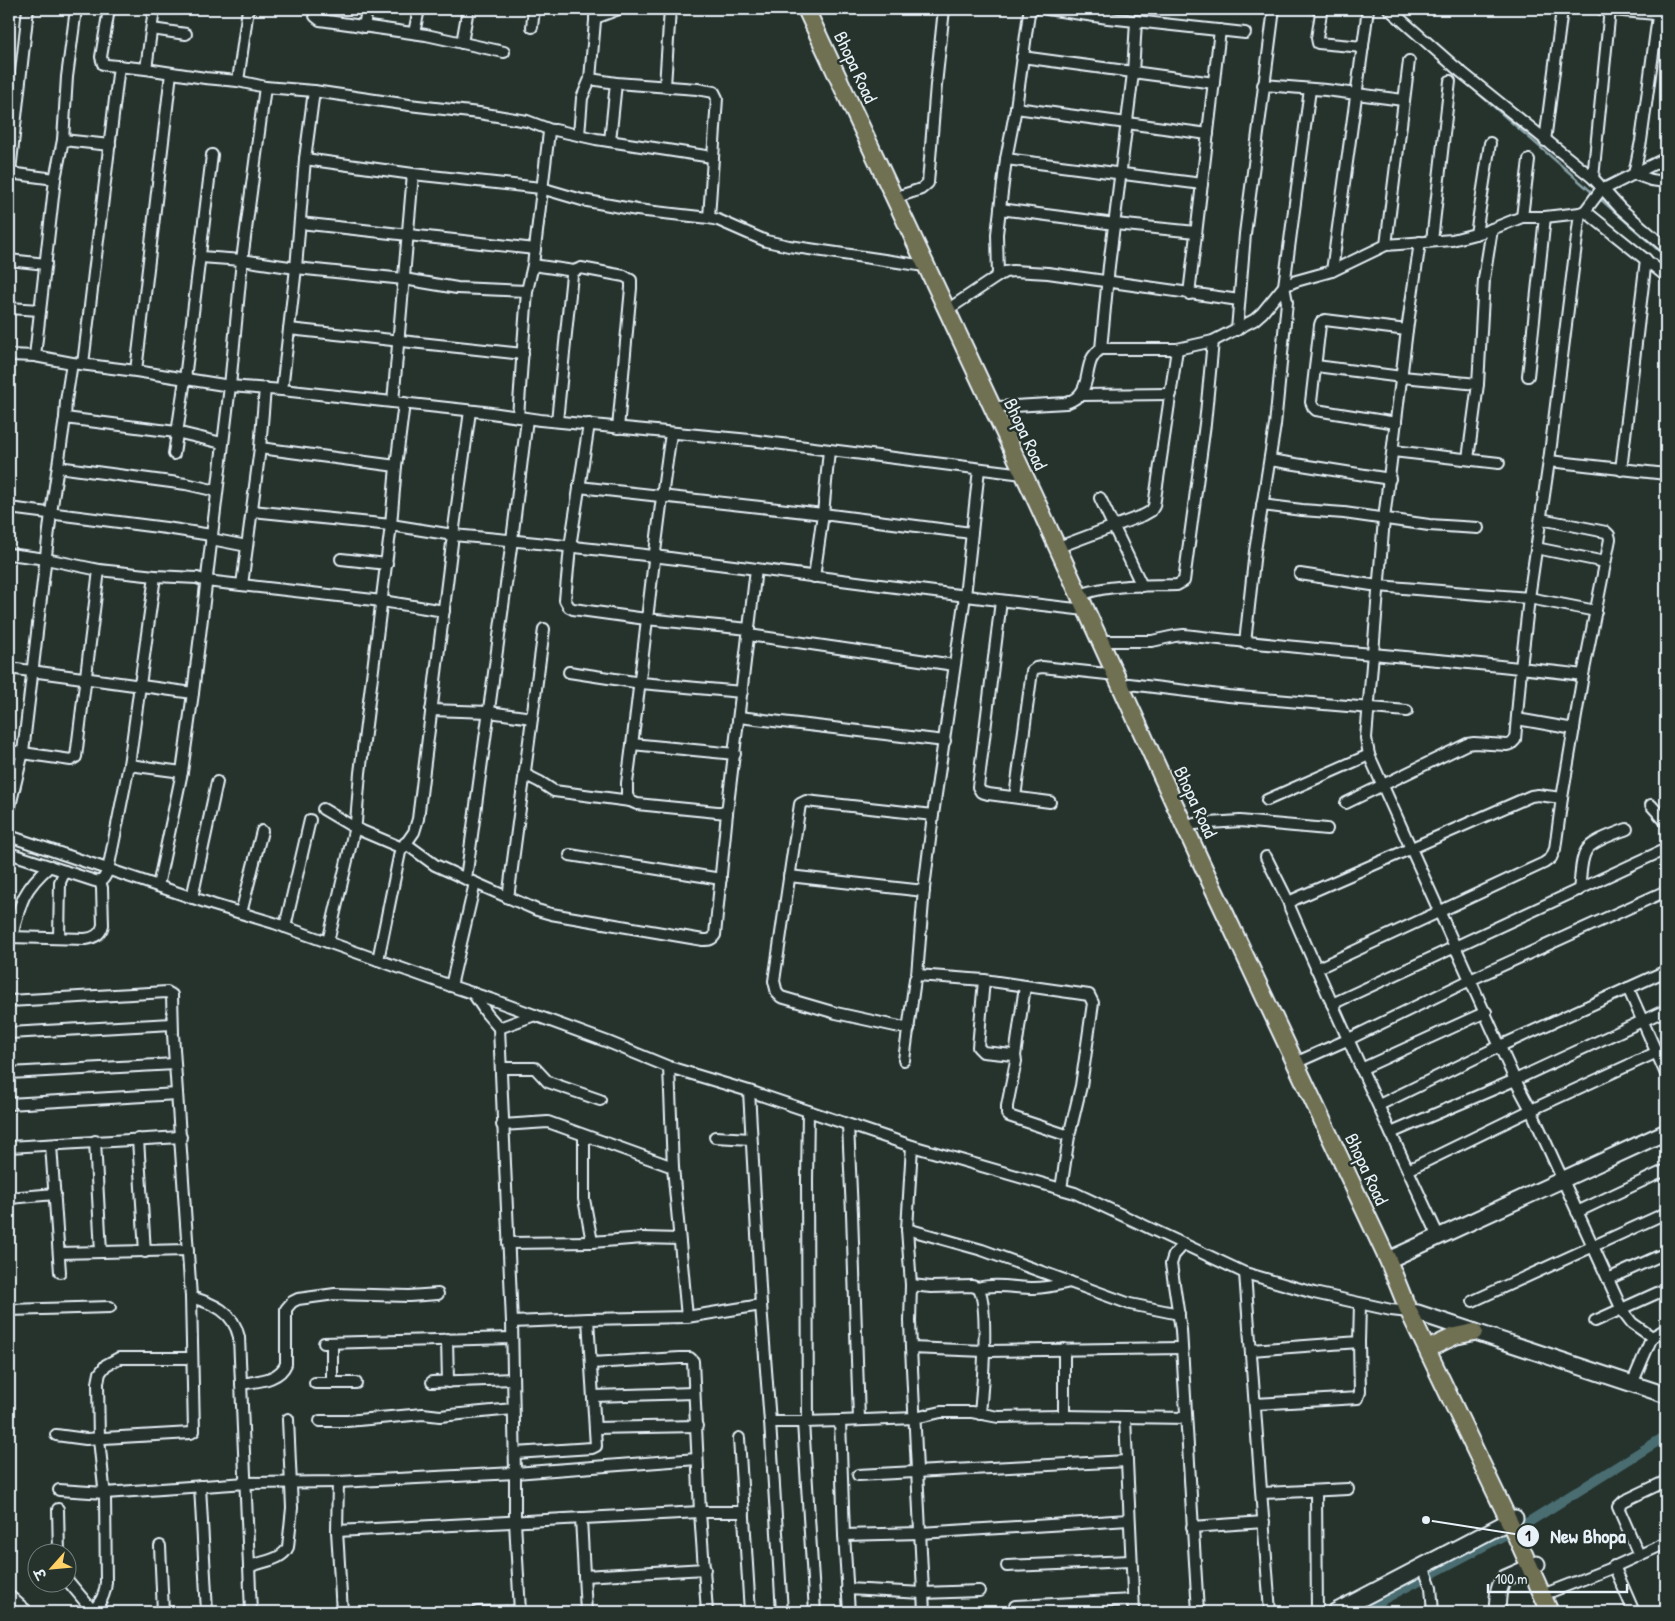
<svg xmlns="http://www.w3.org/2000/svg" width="1675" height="1621" font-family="'Patrick Hand','Playpen Sans Deva',sans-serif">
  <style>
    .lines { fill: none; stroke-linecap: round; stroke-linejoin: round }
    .stream { stroke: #89a2a7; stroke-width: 2.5 }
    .canal { stroke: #4a6d71; stroke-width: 10 }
    .street-casing { stroke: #e8f1f8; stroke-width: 14 }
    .secondary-casing { stroke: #e8f1f8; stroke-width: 19 }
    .primary-casing { stroke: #e8f1f8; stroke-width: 20 }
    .street { stroke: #26332d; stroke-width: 10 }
    .secondary { stroke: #26332d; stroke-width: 15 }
    .primary { stroke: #706f52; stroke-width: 16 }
    .labels { text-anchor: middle; stroke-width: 5; stroke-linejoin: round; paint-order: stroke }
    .street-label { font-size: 19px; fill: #e8f1f8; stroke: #26332d }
    .leader { fill: none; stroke: #e8f1f8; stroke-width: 2 }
    .callout-dot { fill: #e8f1f8; stroke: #26332d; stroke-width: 2 }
    .mark-label { font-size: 15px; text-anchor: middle; font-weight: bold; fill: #111 }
    .callout-label { font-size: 20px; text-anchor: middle; font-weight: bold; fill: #e8f1f8; stroke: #26332d; stroke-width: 5; stroke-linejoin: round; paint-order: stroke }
  </style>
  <rect width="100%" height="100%" fill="#26332d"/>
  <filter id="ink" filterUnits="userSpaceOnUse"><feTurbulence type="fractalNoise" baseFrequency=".02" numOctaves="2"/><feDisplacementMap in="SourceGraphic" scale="10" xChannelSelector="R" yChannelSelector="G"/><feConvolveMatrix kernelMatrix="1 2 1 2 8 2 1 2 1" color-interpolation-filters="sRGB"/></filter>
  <g filter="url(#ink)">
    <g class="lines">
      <!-- stream -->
      <g class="stream">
        <polyline points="1381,9 1399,25"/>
        <polyline points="1462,79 1594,194"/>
        <polyline points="1598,197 1666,257"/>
      </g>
      <!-- canal -->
      <polyline class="canal" points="1359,1612 1527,1523 1666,1436"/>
      <!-- street casing -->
      <g class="street-casing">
        <g id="street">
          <polyline points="109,9 101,57 103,64 107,65 146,69 205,78 238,81 265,87 314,91 409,105 479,113 527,121 551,130"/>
          <polyline points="315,9 315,16 320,20 426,35 504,52"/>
          <polyline points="1047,9 1108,18 1245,33"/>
          <polyline points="1317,9 1321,13 1317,38 1318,43 1363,47"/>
          <polyline points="1389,9 1455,67 1593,178 1620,208 1666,248"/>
          <polyline points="1601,9 1666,15"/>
          <polyline points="1659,9 1641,141 1634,174 1651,180 1666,182"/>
          <polyline points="595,18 619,9"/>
          <polyline points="364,27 367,9"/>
          <polyline points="532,27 534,9"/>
          <polyline points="152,29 186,34"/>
          <polyline points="414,33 419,9"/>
          <polyline points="462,43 468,9"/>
          <polyline points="1022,57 1214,83"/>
          <polyline points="146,69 154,9"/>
          <polyline points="590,79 616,83 697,89 714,92 717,98 709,218"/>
          <polyline points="238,81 248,9"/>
          <polyline points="1263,85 1326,90 1403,100"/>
          <polyline points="665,86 670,9"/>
          <polyline points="1016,108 1208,134"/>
          <polyline points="579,135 582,98 590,79 596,9"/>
          <polyline points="63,140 110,145"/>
          <polyline points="610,141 616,83"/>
          <polyline points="1545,141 1562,9"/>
          <polyline points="305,159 413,174 541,188 582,200 637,210 709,218 718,220 766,241 789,246 925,266"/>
          <polyline points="1006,159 1202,184"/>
          <polyline points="9,173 55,179"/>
          <polyline points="1593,178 1610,9"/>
          <polyline points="9,180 28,9"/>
          <polyline points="903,195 921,189 928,183 936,85 944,9"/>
          <polyline points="1000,209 1115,224 1196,232"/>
          <polyline points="1585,211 1666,276"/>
          <polyline points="1522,217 1529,160"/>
          <polyline points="300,223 535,249"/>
          <polyline points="1476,234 1490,143"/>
          <polyline points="1432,241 1450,81"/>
          <polyline points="1420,242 1407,330 1384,519 1366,738 1369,755 1515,1080 1531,1110 1622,1310 1632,1323 1652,1337"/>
          <polyline points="1386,245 1409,61"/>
          <polyline points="201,257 242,260 296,268 404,279 457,288 527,291"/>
          <polyline points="9,260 46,264"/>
          <polyline points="533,265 574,271"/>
          <polyline points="1332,271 1368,9"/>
          <polyline points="998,276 997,234 1006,159 1016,108 1029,13 1031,10 1034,9"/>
          <polyline points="1189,294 1220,30"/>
          <polyline points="953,306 998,276 1005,272 1013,271 1048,273 1239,300"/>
          <polyline points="9,308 40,310"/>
          <polyline points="289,329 523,354"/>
          <polyline points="1237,330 1245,234 1274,9"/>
          <polyline points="1101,349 1109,266 1133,73 1136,21"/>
          <polyline points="9,355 35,356 72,363 136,371 230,386 282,390 484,412 540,420 750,440 1023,474"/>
          <polyline points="35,356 55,179 63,140 67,77 76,9"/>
          <polyline points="83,364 119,66"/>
          <polyline points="1316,366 1402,377 1478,384"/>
          <polyline points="136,371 171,73"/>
          <polyline points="1528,376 1545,217"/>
          <polyline points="282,390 296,268 305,159 314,91"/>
          <polyline points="1081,395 1171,394"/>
          <polyline points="393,402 413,174"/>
          <path d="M993,410L999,407L1066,403C1097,393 1079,362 1101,349H1177L1213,341L1254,320L1262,313L1284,286L1296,281L1332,271L1386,245L1452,240L1487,231L1522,217H1545L1580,213L1585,211L1600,191L1666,158"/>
          <path d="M470,411L453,535C665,553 874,587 1085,610"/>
          <polyline points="518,417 527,291 533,265 549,132 551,130 555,130 596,139 712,157"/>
          <polyline points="65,418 176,432 222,443"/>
          <path d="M527,419L512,540L466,879L537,910L551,914L703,940C709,940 712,940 715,935L727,813L756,569"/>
          <polyline points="557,421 572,275 574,271 581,268 624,276 631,280 631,288 618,428"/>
          <polyline points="1396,423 1316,410 1313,407 1311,402 1320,325 1321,322 1325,320 1407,330"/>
          <polyline points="589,424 570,547 565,600 569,607 573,609 646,619 749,629"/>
          <path d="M671,434C653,550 643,667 627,783V795L630,801L637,804L727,813"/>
          <polyline points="260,448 396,466"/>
          <polyline points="1393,451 1499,463"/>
          <polyline points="174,454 185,379 212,155"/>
          <polyline points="1468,459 1478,384 1484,279 1492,229"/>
          <polyline points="1270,460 1390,479"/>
          <polyline points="1549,461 1666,474"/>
          <polyline points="58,467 186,484 217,491"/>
          <polyline points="1621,470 1646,259"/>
          <polyline points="579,487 823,514 971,533"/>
          <polyline points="1100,498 1142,586"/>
          <polyline points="1262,505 1302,510 1344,513 1429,525 1478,528"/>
          <polyline points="9,508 166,528 211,535"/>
          <polyline points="252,511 391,525 453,535 418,819 414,832 400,852 378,960"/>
          <polyline points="1541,519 1606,532 1609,535 1610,539 1583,675"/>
          <polyline points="211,539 247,546"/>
          <polyline points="1064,545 1144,515 1151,511 1154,506 1177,349"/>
          <polyline points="1536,548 1605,562"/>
          <polyline points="9,554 46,559 99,570 155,576 197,578 206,581 382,601 444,611"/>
          <polyline points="341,559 387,564"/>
          <polyline points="1300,574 1378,586 1529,598 1596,611"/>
          <polyline points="814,577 823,514 829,450"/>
          <polyline points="242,585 260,448 265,388"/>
          <path d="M1086,593C1114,584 1147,586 1177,585L1184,581L1205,424L1213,341"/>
          <polyline points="1001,601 978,787 981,792 988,794 1050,802"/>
          <polyline points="749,635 954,665"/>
          <path d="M1108,641H1152L1175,636L1184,635C1317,651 1450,659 1583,675L1562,798"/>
          <polyline points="1245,643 1255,551 1275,425 1287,302 1284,286 1310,89"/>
          <polyline points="9,668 193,693"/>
          <polyline points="569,672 641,683 742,692"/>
          <polyline points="1129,684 1228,696 1407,711"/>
          <polyline points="431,710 489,712 532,718"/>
          <polyline points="739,717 945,741"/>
          <polyline points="1517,719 1574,729"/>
          <polyline points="632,744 735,754"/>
          <polyline points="9,751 71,760 76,757 99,570"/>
          <polyline points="129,765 182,772"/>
          <polyline points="524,774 540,782 554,791 630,801"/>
          <polyline points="1015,797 1032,671 1036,668 1042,667 1116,675"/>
          <polyline points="1267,800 1369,755"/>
          <polyline points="1346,803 1467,744 1474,743 1507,745 1511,744 1515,740 1521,668 1529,598 1549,461 1580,213"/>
          <polyline points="1651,805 1666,822"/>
          <polyline points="323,809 355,828 402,848"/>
          <polyline points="9,810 23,752 51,513 65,418 66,401 72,363"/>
          <polyline points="933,815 965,596 979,469"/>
          <polyline points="1194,824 1240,821 1327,829"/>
          <polyline points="9,836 214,905 274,923 451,986 496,1001 608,1042 669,1067 749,1091 912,1146 1075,1193 1245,1273 1314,1293 1391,1310 1409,1312"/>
          <polyline points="405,843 435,865 466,879"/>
          <path d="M9,853L95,881C103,883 105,876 108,870L129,765L155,576"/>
          <polyline points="570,855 721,879"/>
          <polyline points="1266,857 1289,903"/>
          <polyline points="789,876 924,891"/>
          <polyline points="158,886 182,772 193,693 230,386 242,260 265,87"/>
          <path d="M1579,890C1581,878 1580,861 1586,851C1591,841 1617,833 1627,829"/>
          <polyline points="192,898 217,782"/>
          <polyline points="508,898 544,629"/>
          <polyline points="241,913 262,831"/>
          <polyline points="285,927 310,820"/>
          <path d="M9,937L85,939C95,938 101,934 103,925L102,888L100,881"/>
          <path d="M12,937C20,904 22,890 50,866"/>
          <polyline points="59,938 60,882 65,871"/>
          <polyline points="328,942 356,822 360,773 391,525 396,466 404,403"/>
          <path d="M1316,969L1544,863L1551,858L1555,849L1562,798L1538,795L1531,796L1295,899L1289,903L1290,908C1338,1019 1388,1128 1439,1237"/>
          <polyline points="984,980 978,1047 983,1052 1013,1055 1015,1056 1016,1061 1007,1106 1007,1114 1009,1116 1069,1136"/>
          <polyline points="451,986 475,883"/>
          <polyline points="1628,988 1666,1074"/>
          <polyline points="473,993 487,1014 499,1028 535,1015"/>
          <polyline points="9,1001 167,992 172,995 173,1034 191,1297 194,1431 191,1433 86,1439 56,1435"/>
          <polyline points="1332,1004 1666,849"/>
          <polyline points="499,1028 512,1322 515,1473 515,1522 520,1612"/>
          <polyline points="909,1029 836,1013 781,997 777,993 774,981 800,804 806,801 933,815 924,889 917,975"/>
          <polyline points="9,1033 172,1024"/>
          <polyline points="1015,1056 1025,986"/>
          <polyline points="904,1060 915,979 917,975 984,980 1089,995 1093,1003 1081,1086 1069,1136 1061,1189"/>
          <polyline points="1295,1063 1347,1040 1470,980 1666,891"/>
          <polyline points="501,1068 535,1068 548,1082 600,1100"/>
          <polyline points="1361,1069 1486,1012"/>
          <polyline points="9,1073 175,1064"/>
          <polyline points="749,1091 761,1305 770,1422"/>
          <polyline points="9,1104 177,1094"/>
          <polyline points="1379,1105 1500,1046 1666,971"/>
          <polyline points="502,1125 548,1122 673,1167"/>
          <polyline points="848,1125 852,1213 859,1419"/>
          <polyline points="1391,1133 1515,1080 1666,1010"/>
          <polyline points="584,1136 584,1199 592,1242 643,1238 679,1239"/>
          <polyline points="715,1137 751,1139"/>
          <polyline points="138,1139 145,1252"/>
          <polyline points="95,1141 101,1252"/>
          <polyline points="51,1145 60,1272"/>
          <polyline points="912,1146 907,1229 982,1250 1130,1304 1179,1314"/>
          <polyline points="9,1147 181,1137"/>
          <polyline points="1408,1170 1531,1110 1666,1048"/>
          <polyline points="9,1198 55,1194"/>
          <polyline points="1577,1212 1666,1170"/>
          <polyline points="907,1229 911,1285 910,1321 911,1348"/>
          <polyline points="508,1243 592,1242"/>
          <polyline points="1184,1244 1174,1255 1171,1264 1181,1330 1198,1612"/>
          <polyline points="59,1253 188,1250"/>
          <polyline points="1245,1273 1270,1612"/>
          <polyline points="1608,1279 1666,1253"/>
          <path d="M911,1285L931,1287L972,1286L978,1288C990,1304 982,1391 980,1414"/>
          <path d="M978,1288C995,1283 1016,1288 1034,1288C1046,1288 1058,1285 1070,1282"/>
          <path d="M191,1297C214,1304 233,1311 239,1337L251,1612"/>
          <polyline points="1473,1301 1666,1213"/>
          <polyline points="9,1310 110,1307"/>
          <polyline points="687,1317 761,1305"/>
          <polyline points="1595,1321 1666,1289"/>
          <polyline points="512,1322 588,1319"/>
          <polyline points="447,1339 448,1382"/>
          <polyline points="324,1343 512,1338"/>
          <polyline points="1251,1350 1359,1342 1360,1304"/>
          <polyline points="591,1363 680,1358 690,1358 693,1361 700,1512 707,1612"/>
          <polyline points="432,1382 513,1379"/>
          <polyline points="315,1383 356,1383"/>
          <polyline points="332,1383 332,1343"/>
          <path d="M241,1384C256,1381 279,1381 286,1364V1309L292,1302L298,1299L335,1294L409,1296L438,1294"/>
          <polyline points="1632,1384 1652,1337 1666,1329"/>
          <polyline points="593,1396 694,1393"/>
          <polyline points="1255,1404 1358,1398 1360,1392 1359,1342"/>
          <polyline points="1064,1416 1064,1349"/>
          <polyline points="1125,1418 1134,1612"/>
          <polyline points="320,1421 347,1421 423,1414 440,1416 513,1409"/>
          <polyline points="840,1421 915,1418 941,1412 972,1412 998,1417 1064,1416 1186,1418"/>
          <polyline points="808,1422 807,1180 808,1111"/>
          <polyline points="595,1428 697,1426"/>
          <polyline points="739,1438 750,1612"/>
          <polyline points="515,1453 592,1448 596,1446 588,1319 687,1317 673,1167 669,1067"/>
          <polyline points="858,1475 1127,1461"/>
          <polyline points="338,1482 337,1531 342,1612"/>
          <polyline points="200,1486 207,1612"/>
          <polyline points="59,1490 105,1493 246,1483 338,1482 515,1473 697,1459"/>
          <polyline points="1316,1491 1317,1612"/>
          <polyline points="1262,1493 1348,1489"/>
          <polyline points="58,1509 59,1554"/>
          <polyline points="581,1518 586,1612"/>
          <polyline points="1192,1527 1264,1522"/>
          <polyline points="337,1531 700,1512 744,1512"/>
          <polyline points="844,1535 920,1533 1129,1520"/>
          <polyline points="160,1546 163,1612"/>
          <polyline points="1639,1555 1618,1507 1624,1501 1666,1481"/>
          <polyline points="1007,1566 1131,1561"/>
          <polyline points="1423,1566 1431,1587 1433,1612"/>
          <polyline points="1614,1566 1634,1612"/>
          <path d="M249,1567C261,1561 282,1561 288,1547L292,1508L288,1419"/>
          <polyline points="584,1576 705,1569"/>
          <polyline points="68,1581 93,1611"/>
          <polyline points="847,1589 923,1593 979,1591"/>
          <polyline points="1550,1592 1609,1569 1666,1543"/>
          <polyline points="1015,1606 1133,1600"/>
          <path d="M91,1612C101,1603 105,1595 106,1582L105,1497L99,1439L98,1383L100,1373L106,1365L119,1358H192"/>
          <polyline points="477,1612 520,1611"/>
          <polyline points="782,1612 770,1422 803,1422"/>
          <polyline points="815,1612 803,1422 840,1421 844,1535 849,1612"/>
          <polyline points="924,1612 911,1348 985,1351 1182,1348"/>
        </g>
      </g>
      <!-- secondary casing -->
      <g class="secondary-casing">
        <g id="secondary">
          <polyline points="1388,1260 1666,1132"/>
          <polyline points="1409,1312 1418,1313 1666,1395"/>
          <polyline points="9,1599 24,1612"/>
          <polyline points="1335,1612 1515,1518"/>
          <path d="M1497,1612C1498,1600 1497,1587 1505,1578L1537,1564"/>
        </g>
      </g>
      <!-- primary casing -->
      <g class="primary-casing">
        <g id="primary">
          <polyline points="806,9 1034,496 1200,860 1388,1260 1409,1312 1511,1525 1550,1612"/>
          <polyline points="1434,1346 1455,1336 1474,1332"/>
        </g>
      </g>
      <!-- street -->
      <use href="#street" class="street"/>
      <!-- secondary -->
      <use href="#secondary" class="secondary"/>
      <!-- primary -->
      <use href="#primary" class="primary"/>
    </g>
  </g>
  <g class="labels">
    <!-- street labels -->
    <g class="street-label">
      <text transform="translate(856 67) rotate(65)" y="7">Bhopa Road</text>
      <text transform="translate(1026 434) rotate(65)" y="7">Bhopa Road</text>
      <text transform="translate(1196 802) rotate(65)" y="7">Bhopa Road</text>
      <text transform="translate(1367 1169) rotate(65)" y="7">Bhopa Road</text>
    </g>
  </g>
  <!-- callouts -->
  <path class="leader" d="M1426 1520L1528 1536"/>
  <g class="callout-dot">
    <circle cx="1426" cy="1520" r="5"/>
    <circle cx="1528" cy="1536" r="12"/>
  </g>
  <g class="mark-label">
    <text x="1528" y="1541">1</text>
  </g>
  <g class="callout-label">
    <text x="1588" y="1543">New Bhopa</text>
  </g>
  <!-- margin -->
  <rect width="1675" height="1621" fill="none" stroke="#26332d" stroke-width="30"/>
  <rect x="15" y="15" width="1645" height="1591" fill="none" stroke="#e8f1f8" stroke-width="2" filter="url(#ink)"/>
  <!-- north arrow -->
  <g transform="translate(52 1568) rotate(243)"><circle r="24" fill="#26332d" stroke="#747f7e"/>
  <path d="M0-4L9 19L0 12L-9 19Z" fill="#ffd166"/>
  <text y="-8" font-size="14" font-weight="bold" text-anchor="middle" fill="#e8f1f8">उ</text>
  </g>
  <!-- scale -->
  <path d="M1488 1584v8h139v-8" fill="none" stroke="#e8f1f8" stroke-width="2.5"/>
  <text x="1495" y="1584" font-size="15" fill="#e8f1f8" stroke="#26332d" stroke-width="4" paint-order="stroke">100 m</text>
</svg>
